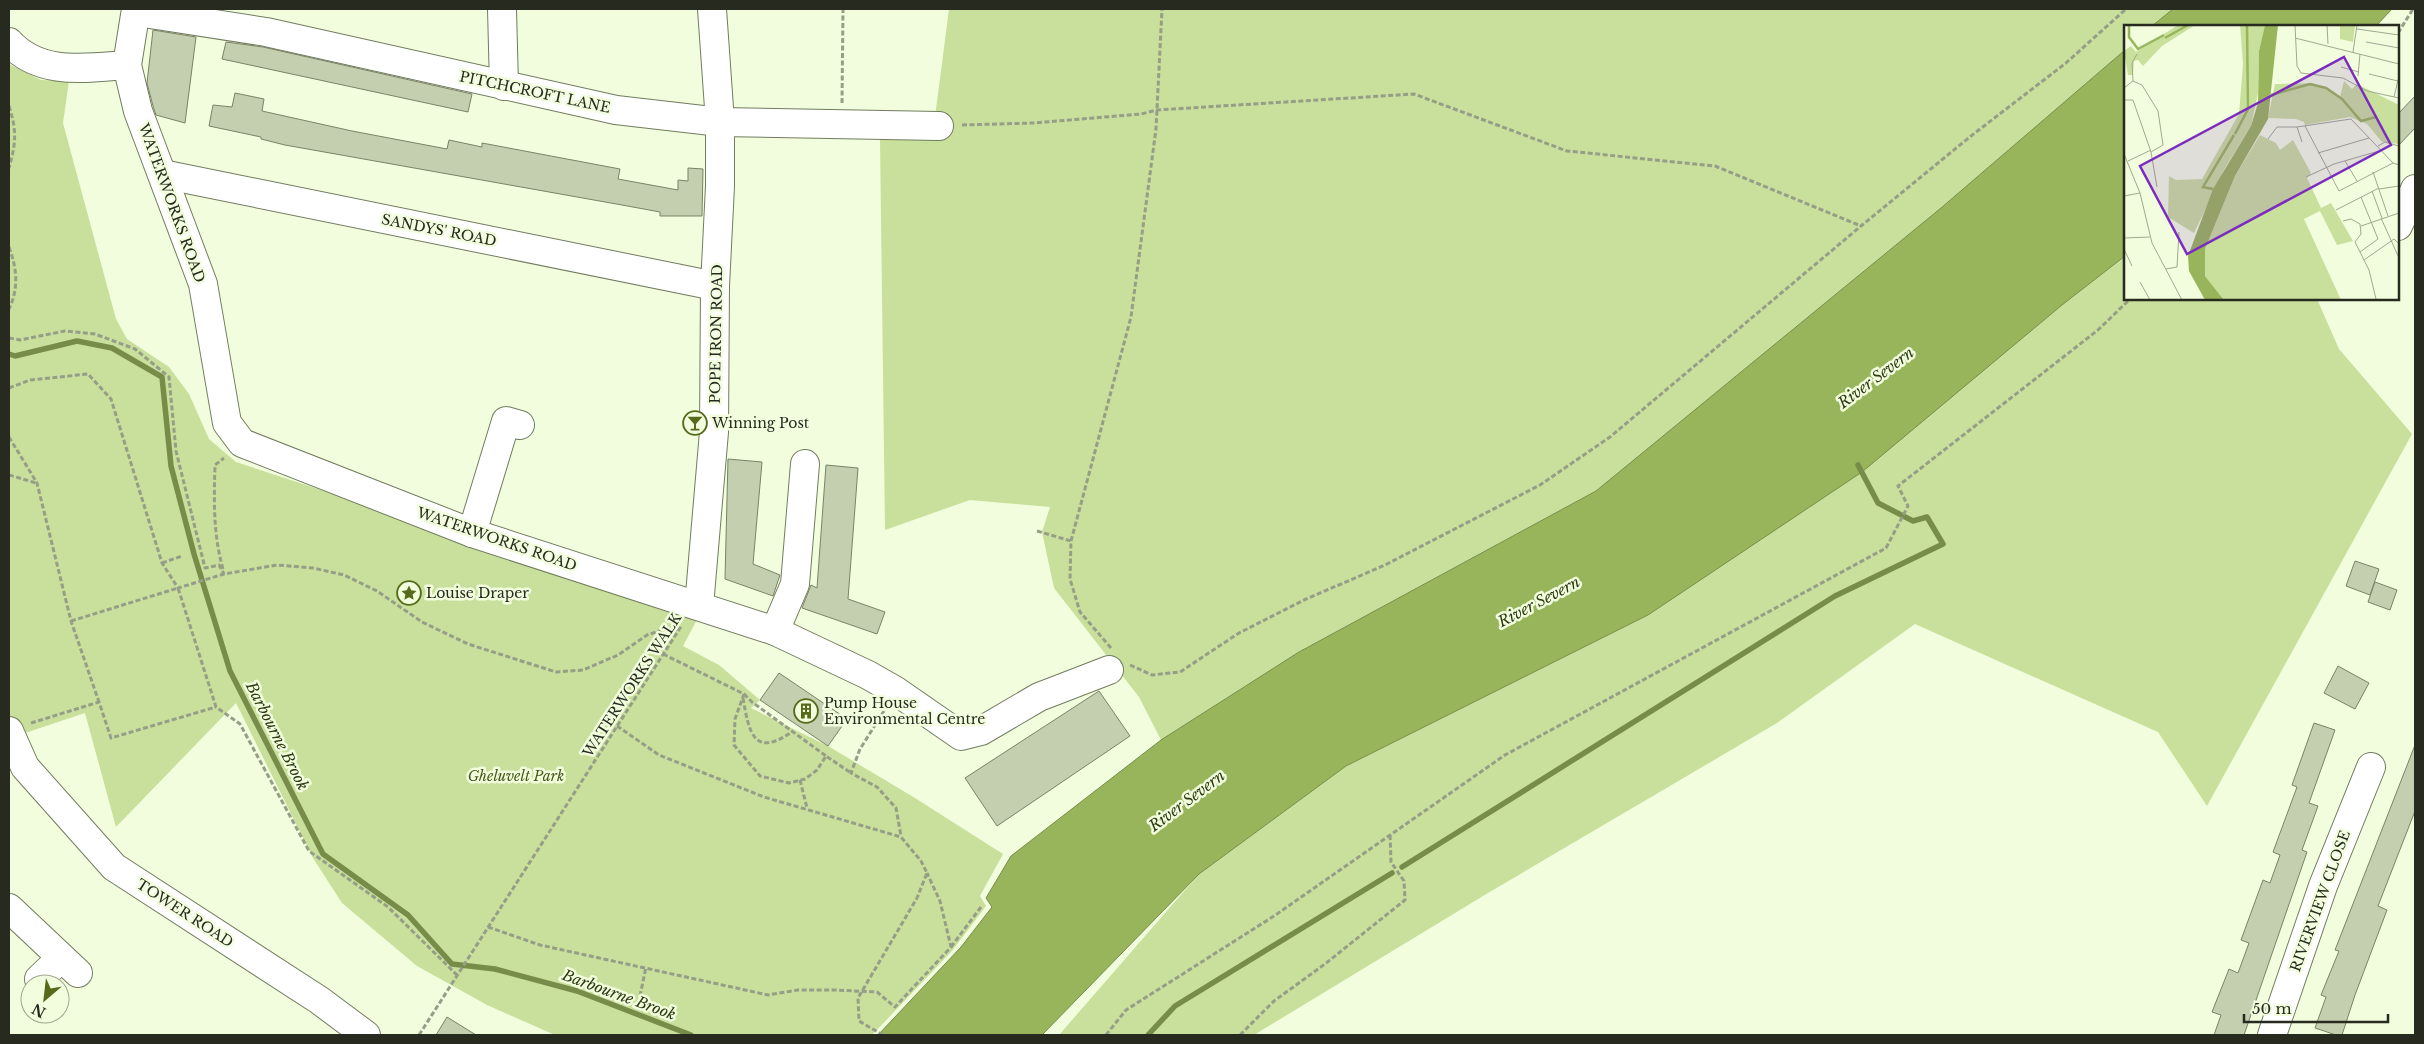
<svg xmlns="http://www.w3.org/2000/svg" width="2424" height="1044" font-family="'Libre Baskerville',serif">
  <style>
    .green { fill: #c9e09c }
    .water { fill: #99b55b; stroke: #778c49 }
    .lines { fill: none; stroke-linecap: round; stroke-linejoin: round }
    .stream { stroke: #778c49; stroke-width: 5.5 }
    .building { fill: #c4cfb0; stroke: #798366 }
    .minor-casing { stroke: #727c5f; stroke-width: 30 }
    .path { stroke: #969e87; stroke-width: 3; stroke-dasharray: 5 2.5; stroke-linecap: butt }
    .minor { stroke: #fff; stroke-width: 28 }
    .path-bridge { stroke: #969e87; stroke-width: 3; stroke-dasharray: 5 2.5; stroke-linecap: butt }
    .labels { text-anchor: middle; stroke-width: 5; stroke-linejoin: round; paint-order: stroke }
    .street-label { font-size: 14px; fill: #272b1f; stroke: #f1fddd }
    .poi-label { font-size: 14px; fill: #272b1f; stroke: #f1fddd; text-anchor: start }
    .park-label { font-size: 14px; font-style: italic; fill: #485919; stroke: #f1fddd }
    .water-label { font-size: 15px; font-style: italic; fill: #2d3913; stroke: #f1fddd }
    .inset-river { fill: none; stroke: #99b55b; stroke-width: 2.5 }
    .inset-road { fill: none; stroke: #a0a991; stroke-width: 1 }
    .view { fill: #7b2cbf; fill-opacity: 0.15; stroke: #7b2cbf; stroke-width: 2.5 }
    .inset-edge { fill: none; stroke: #272b1f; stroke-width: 2.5 }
  </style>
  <rect width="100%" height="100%" fill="#f1fddd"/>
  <!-- green -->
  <g class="green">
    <polygon points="949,9 2173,9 2152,26 2125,26 2125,50 1941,208 1596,491 1299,652 1161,740 1139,697 1054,588 1042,532 1050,507 970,500 885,530 880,139 935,117"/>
    <polygon points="9,64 41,80 69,81 63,123 116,319 127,339 169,367 189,394 209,439 236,462 700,614 683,646 719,665 760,700 751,708 828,746 915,798 1003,854 980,896 986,906 952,951 872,1035 555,1035 487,1005 417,966 342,903 313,858 236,703 116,827 85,713 19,735 9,715"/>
    <polygon points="2125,256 2125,299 2317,299 2339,349 2412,434 2207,806 2158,732 1915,624 1777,723 1488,893 1254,1035 1059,1035 1199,874 1346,766 1648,615 1862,471 2062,305"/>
  </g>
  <!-- water -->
  <g class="water">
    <polygon points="2173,9 2392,9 2376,26 2152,26"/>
    <polygon points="2125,50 2125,256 2062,305 1862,472 1648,615 1346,766 1199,874 1042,1035 878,1035 961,947 992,907 986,898 1011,856 1161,740 1299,652 1596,491 1941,208"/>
  </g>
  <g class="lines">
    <!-- stream -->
    <g class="stream">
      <polyline points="9,354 15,356 77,341 112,348 162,377 171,466 194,554 230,671 323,854 408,915 452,964 495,969 577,991 691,1035"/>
      <polyline points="1402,867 1835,596 1943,544 1927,517 1913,521 1878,503 1858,465"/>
      <polyline points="1148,1035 1175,1006 1392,873"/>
    </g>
  </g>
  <!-- building -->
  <g class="building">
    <polygon points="153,30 196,37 185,123 156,115 153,106 147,83"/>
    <polygon points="226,42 263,47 472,94 468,112 222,59"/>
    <polygon points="235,93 264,99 262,111 352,131 447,149 449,140 482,147 482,143 620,169 618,179 678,190 678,180 688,181 688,168 703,169 702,216 660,216 660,212 622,205 285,145 261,139 261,137 209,126 213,105 232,107"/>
    <polygon points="2415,96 2415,128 2398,146 2398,114"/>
    <polygon points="728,459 762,462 753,564 780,575 773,596 725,579"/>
    <polygon points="826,465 858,468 848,599 885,612 877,634 802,608 811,585 817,588"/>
    <polygon points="2355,561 2379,569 2370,595 2346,586"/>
    <polygon points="2375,582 2397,590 2390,610 2368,602"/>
    <polygon points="2338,666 2369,683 2355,709 2324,693"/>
    <polygon points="779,673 847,719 828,746 760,700"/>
    <polygon points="1099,691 1130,736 997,826 965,778"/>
    <polygon points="2314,723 2335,730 2309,803 2318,806 2302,850 2307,852 2244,1035 2214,1035 2221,1015 2212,1012 2229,969 2238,973 2249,943 2241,940 2263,880 2270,883 2280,855 2273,852 2297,787 2292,785"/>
    <polygon points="2415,745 2415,811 2378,906 2387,910 2355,995 2342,1035 2336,1035 2315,1028 2326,997 2321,995 2339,951 2335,950"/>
    <polygon points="447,1017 476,1035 436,1035"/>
  </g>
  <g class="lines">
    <!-- minor casing -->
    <g class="minor-casing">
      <g id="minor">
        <polyline points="136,9 127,65 138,111 203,284 227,423 242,443 472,533 775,631 868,675 896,691 961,736 981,731 1039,697 1109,670"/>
        <polyline points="502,9 504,86"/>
        <polyline points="137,12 266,32 616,110 720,122 939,126"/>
        <path d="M9,42C40,76 85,68 127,65"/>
        <polyline points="162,174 715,286"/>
        <polyline points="2398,226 2415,189"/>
        <polyline points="472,533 506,421 520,425"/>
        <polyline points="699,606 714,432 715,286 720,186 720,122 712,9"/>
        <polyline points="775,631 795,584 805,464"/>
        <polyline points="9,731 25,767 114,867 319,1000 366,1035"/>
        <polyline points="9,908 78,973"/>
        <polyline points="39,979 61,958"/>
        <polyline points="2272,1035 2323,886 2371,767"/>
      </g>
    </g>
    <!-- path -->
    <g class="path">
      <polyline points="2398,33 2413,9"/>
      <polyline points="842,103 843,9"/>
      <path d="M9,106C17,131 16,143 9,168"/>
      <polyline points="962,125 1033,123 1141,114 1157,110 1414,94 1567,151 1715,166 1861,226"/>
      <path d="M9,247C17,269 19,288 9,309"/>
      <polyline points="9,338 20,340 65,331 95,334 135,349 169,377 176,451 205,568 219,565 224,574"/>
      <polyline points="9,388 30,380 88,374 111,399 162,563 178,588 224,574 277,565 313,568 344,575 377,591 422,622 468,644 556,672 583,670 618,655 647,635 668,628 678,630"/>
      <polyline points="9,437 37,483 71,621 99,702"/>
      <polyline points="9,475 36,483"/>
      <polyline points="1037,531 1071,541"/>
      <polyline points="162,563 182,556"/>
      <path d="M223,569C213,534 214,501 215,465L224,458"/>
      <polyline points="71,621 178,588 216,707 240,724 309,851 388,907 458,976"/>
      <polyline points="1111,648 1080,612 1070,579 1071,541 1131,317 1156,129 1162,9"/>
      <polyline points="663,654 744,694 735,719 734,745 760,776 789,783 805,779 817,770 826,756 851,773"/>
      <polyline points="1130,665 1152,675 1180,672 1239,633 1304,600 1385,565 1540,485 1610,437 1861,226 1971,136 2066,63 2126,9"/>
      <polyline points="744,694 752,702 826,756"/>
      <path d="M743,698C749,733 754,759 793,731"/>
      <polyline points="884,711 860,749 851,773 877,787 896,808 901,836"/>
      <polyline points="31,723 99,702 111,738 216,707"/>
      <polyline points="617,726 659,755 764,797 901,837 921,861 927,873 917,898"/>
      <polyline points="800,780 807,808"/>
      <polyline points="488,927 540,945 768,995 798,990 835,990 877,992 895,1007 951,947 940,901 927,873"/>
      <polyline points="951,947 981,907"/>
      <polyline points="640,996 646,967"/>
      <polyline points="419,1035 682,625"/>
      <polyline points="1106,1035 1126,1010 1274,916 1505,755 1886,548 1908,506 1898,486 2098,330 2130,299"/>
      <polyline points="1240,1035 1274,1001 1325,964 1405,900 1404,881 1391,862 1390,834"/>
    </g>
    <!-- minor -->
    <use href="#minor" class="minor"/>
    <!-- path-bridge -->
    <polyline class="path-bridge" points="883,1035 859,1021 858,998 917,898"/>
  </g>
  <!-- icons -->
  <defs>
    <g id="bar-ring" transform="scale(1.25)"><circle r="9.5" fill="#f1fddd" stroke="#556b1b" stroke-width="1.5"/><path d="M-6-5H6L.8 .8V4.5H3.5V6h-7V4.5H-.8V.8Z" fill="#556b1b"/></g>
    <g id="sight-ring" transform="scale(1.25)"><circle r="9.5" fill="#f1fddd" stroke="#556b1b" stroke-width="1.5"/><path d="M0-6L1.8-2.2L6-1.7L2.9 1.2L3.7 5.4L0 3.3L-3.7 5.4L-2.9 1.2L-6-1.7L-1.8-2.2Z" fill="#556b1b"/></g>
    <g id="building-ring" transform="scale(1.25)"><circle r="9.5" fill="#f1fddd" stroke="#556b1b" stroke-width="1.5"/><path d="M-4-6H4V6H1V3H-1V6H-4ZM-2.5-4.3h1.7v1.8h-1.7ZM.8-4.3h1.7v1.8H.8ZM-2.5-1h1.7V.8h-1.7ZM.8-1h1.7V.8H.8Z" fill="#556b1b"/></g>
  </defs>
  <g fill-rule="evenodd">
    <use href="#bar-ring" x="695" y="423"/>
    <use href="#sight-ring" x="409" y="593"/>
    <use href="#building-ring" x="806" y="711"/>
  </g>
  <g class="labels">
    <!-- street labels -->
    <g class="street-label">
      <text transform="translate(535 92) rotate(12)" y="5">PITCHCROFT LANE</text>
      <text transform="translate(172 203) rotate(70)" y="5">WATERWORKS ROAD</text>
      <text transform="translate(439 230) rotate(11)" y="5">SANDYS' ROAD</text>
      <text transform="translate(716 334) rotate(-89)" y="5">POPE IRON ROAD</text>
      <text transform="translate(497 539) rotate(19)" y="5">WATERWORKS ROAD</text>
      <text transform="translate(632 685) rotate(-57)" y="5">WATERWORKS WALK</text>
      <text transform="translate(2320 901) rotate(-70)" y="5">RIVERVIEW CLOSE</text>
      <text transform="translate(185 913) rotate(33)" y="5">TOWER ROAD</text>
    </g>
    <!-- poi labels -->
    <g class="poi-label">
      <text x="712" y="428">Winning Post</text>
      <text x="426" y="598">Louise Draper</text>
      <text x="824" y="708">Pump House<tspan x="824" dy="16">Environmental Centre</tspan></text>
    </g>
    <!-- park labels -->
    <g class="park-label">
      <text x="516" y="781">Gheluvelt Park</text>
    </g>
    <!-- water labels -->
    <g class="water-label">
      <text transform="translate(1876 378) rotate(-37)" y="5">River Severn</text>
      <text transform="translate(1539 602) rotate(-28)" y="5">River Severn</text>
      <text transform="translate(277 736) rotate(63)" y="5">Barbourne Brook</text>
      <text transform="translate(1187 801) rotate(-37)" y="5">River Severn</text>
      <text transform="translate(619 995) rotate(20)" y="5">Barbourne Brook</text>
    </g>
  </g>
  <!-- overview -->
  <g transform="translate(2124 25)">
    <rect width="275" height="275" fill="#f1fddd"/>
    <path d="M54,0H71L38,21L19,41L14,35L10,36L9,50H4L0,26L7,21L12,27ZM116,0H141L135,26L134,68L127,101L101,143L70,208L44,192L45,151L52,155L78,154L115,89L119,39ZM216,0H231L229,17L216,14ZM220,56L228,64L233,59L275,80V119L258,117L243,99L226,92L181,100L180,97L172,94L144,93L151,59L189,58L216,72ZM136,110L152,118L156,125L169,115L187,148L183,153L197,183L207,178L229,216L213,220L196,186L180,194L217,275H100L81,251V224L111,151Z" fill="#c9e09c"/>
    <path d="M141,0H154L144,94L111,151L81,224V251L100,275H81L65,246L64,231L89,164L127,101L134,78L135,26Z" fill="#99b55b"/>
    <path class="inset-river" d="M5,0V12L14,24L40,10M41,13L64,0M147,70L186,59L202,63L218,74L237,96L252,92M111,109L124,84L123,0M89,164L79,162L110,110"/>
    <path class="inset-road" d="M171,0L173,41L177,48L219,53L243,66L275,73M203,0L204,19M233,4L275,10M171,13L275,39M242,17L275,23M229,27L233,0M217,42L235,47M245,49L274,56M234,51L236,29M9,56L18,60L34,86L39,120L27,127M0,63L9,56L8,38L13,29M270,72L275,51M0,75H9L27,127L33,162M181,101L215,166L269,138L275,140M173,102L178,117M144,114L153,102H173L227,94L269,138M254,121L261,117L275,121M194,128L245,113M0,129L16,168L28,218L58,275M4,136L27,125M221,136L233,156M249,147L264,191M182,152L210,139L255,126M255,164L275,161M248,166L258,193M0,171L16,168M212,185L255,163M257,193L275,233M219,196L227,194L236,199L237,209L231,217L245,245L252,274M237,201L275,188M0,213L26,212M0,224L8,241M236,227L254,214L237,172M240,235L270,214L275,219M42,244L53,242L55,207M16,257L26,275"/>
    <path class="view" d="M220,32L267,120L63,229L16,141Z"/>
    <rect width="275" height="275" class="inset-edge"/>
  </g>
  <!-- border -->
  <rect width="2424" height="1044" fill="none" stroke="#272b1f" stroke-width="20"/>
  <!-- north arrow -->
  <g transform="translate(45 999) rotate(208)"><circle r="24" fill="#f1fddd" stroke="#a0a991"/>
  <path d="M0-4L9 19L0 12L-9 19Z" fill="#556b1b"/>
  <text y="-8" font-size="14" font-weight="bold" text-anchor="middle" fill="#272b1f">N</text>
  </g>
  <!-- scale -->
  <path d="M2244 1014v8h144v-8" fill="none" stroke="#272b1f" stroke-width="2.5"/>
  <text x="2252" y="1014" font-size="15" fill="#272b1f" stroke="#f1fddd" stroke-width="4" paint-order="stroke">50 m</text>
</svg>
